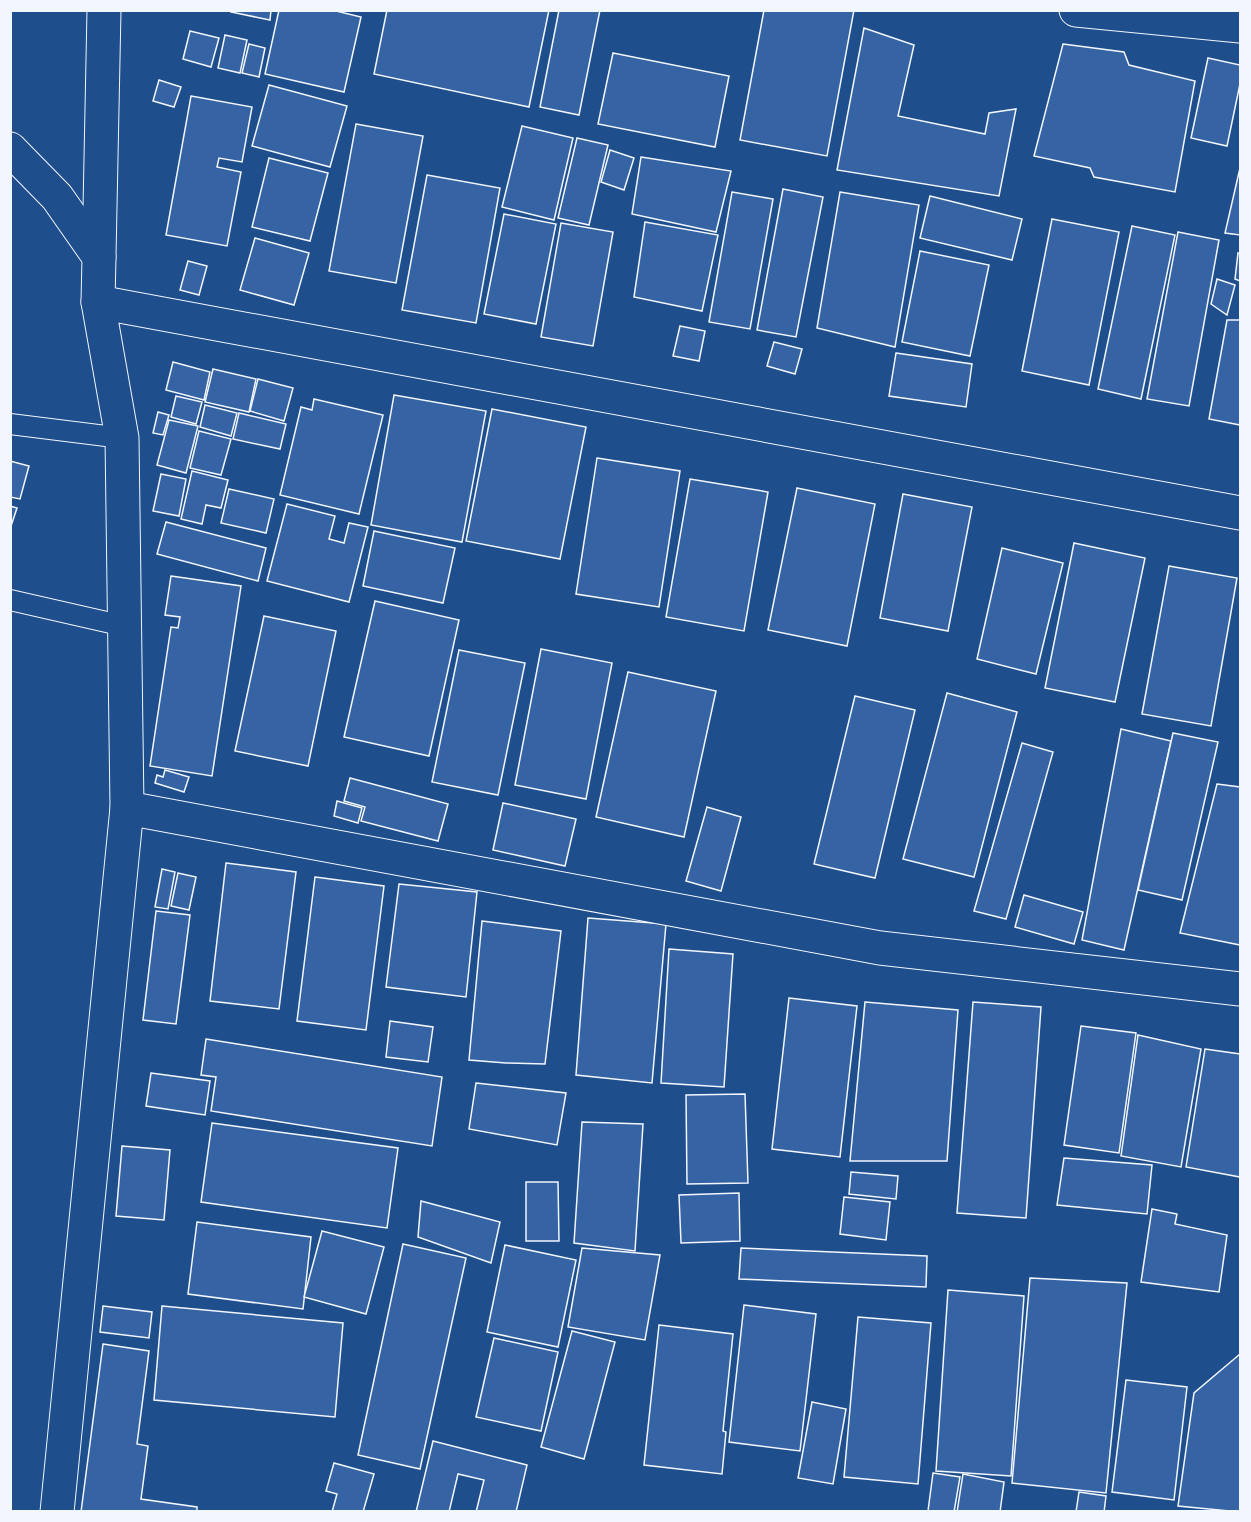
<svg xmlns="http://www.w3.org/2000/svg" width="1251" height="1522" font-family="'Exo 2',sans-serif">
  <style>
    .building { fill: #3563a3; stroke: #f2f6ff; stroke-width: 1.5 }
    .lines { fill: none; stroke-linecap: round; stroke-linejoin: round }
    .service-casing { stroke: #f2f6ff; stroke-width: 22 }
    .minor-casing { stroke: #f2f6ff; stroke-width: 35 }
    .service { stroke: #1f4e8c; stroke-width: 20 }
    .minor { stroke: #1f4e8c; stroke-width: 33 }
  </style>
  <rect width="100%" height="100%" fill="#1f4e8c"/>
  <!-- building -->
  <g class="building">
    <polygon points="232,10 271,10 270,20 231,12"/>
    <polygon points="279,10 332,10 361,17 344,92 265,74"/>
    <polygon points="387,10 549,10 529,107 374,74"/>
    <polygon points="559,10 600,10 579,115 540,107"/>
    <polygon points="764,10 854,10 827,156 740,140"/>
    <polygon points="864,28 914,45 898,116 985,134 989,113 1016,109 999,196 837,170"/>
    <polygon points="190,31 219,38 211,67 183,59"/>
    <polygon points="225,35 247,40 240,73 218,68"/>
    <polygon points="249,44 265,48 259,77 242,73"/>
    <polygon points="1063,44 1124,52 1129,65 1195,81 1175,192 1094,177 1090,168 1034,156"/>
    <polygon points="613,53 729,76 715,147 598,124"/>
    <polygon points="1208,58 1240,65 1240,84 1227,146 1191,138"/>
    <polygon points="159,80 181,87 174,107 153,101"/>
    <polygon points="269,85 347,106 330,167 252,146"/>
    <polygon points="191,96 252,107 242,162 219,158 217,167 241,172 227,246 166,235"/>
    <polygon points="356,124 423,136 396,283 329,271"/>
    <polygon points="522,126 573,138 554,220 502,207"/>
    <polygon points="577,138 608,145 589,225 558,218"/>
    <polygon points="610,150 634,158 624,190 601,182"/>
    <polygon points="641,157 731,171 716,232 632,214"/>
    <polygon points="269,158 328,173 310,241 252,227"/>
    <polygon points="1240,168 1240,235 1225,233"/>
    <polygon points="427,175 500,188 476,323 402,310"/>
    <polygon points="783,189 823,197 796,337 757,330"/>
    <polygon points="732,192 773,199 750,329 709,322"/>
    <polygon points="840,192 919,205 895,347 817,328"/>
    <polygon points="930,196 1022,219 1012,260 920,238"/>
    <polygon points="504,214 556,224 536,324 484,314"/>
    <polygon points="1052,219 1119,232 1089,385 1022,371"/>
    <polygon points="645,222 718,235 702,311 634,297"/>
    <polygon points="561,223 613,232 593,346 541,337"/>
    <polygon points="1132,226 1175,235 1141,399 1098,389"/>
    <polygon points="1178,232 1219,240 1189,406 1147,399"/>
    <polygon points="255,238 309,253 294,305 240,290"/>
    <polygon points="920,251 989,265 970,356 902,342"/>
    <polygon points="1238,253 1240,254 1240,281 1235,279"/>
    <polygon points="188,261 207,266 199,295 180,290"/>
    <polygon points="1217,279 1235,285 1227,315 1211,304"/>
    <polygon points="1227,320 1240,320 1240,425 1209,419"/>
    <polygon points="680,326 705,331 699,361 673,356"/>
    <polygon points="774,342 802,349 795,374 767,366"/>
    <polygon points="896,353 972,364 966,407 889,396"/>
    <polygon points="173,362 210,372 204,400 166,390"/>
    <polygon points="213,369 256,379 249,412 205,402"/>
    <polygon points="258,379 293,388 284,421 250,411"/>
    <polygon points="394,395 486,411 462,542 371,525"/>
    <polygon points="176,396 202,402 196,424 171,417"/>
    <polygon points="314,399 383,415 359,514 280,495 301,407 312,410"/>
    <polygon points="205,405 237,413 231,436 200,427"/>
    <polygon points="492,409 586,427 560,559 466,541"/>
    <polygon points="158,412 169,415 163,435 153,433"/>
    <polygon points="239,413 286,424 280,449 233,439"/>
    <polygon points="169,420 198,426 186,473 157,465"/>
    <polygon points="199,431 231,439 221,475 190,468"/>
    <polygon points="597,458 680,471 659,607 576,594"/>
    <polygon points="10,461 29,466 20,499 10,497"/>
    <polygon points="192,471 228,480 221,508 206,505 202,524 181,519"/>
    <polygon points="161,474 186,479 179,516 153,511"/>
    <polygon points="690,479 768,492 744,631 666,617"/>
    <polygon points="797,488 875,504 847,646 768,630"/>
    <polygon points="229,489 274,499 266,533 221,523"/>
    <polygon points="903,494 972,507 948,631 880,618"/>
    <polygon points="287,504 335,516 329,539 344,543 349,523 368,527 349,602 267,581"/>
    <polygon points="10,506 17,508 10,529"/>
    <polygon points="166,522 266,548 258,581 157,554"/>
    <polygon points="374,531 455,548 443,603 363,586"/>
    <polygon points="1074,543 1145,558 1115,702 1045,688"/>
    <polygon points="1002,548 1063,563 1036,674 977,659"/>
    <polygon points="1169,566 1237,578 1211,726 1142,714"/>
    <polygon points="171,576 241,586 212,776 150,766 171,627 178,628 180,617 165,615"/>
    <polygon points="375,601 459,620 429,756 344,737"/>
    <polygon points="264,616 336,631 308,766 235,751"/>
    <polygon points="541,649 612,663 586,799 515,785"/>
    <polygon points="459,650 525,663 498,795 432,782"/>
    <polygon points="628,672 716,691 684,837 596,817"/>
    <polygon points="947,693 1017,712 974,877 903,859"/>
    <polygon points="855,696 915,710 875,878 814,864"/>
    <polygon points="1121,729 1171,741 1124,950 1082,940"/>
    <polygon points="1173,733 1218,742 1182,900 1138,890"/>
    <polygon points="1022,743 1053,752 1006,919 974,911"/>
    <polygon points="165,770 189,777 184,792 155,783 157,775 163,777"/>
    <polygon points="350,778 448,804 438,841 361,821 365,807 344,801"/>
    <polygon points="1217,784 1240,787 1240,945 1180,933"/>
    <polygon points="337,801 362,808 358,823 334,816"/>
    <polygon points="503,803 576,819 565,866 493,850"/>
    <polygon points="707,807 741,817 721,891 686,881"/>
    <polygon points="226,863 296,872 279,1009 210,1001"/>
    <polygon points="162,869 175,872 168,909 155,907"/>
    <polygon points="178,873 196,877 189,910 171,906"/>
    <polygon points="315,877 384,886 366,1030 297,1021"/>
    <polygon points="399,884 477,892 466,997 386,987"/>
    <polygon points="1024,895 1083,912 1074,944 1015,927"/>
    <polygon points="156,911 190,915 176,1024 143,1020"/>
    <polygon points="588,918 666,924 652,1083 576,1075"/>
    <polygon points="482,921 561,931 545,1064 506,1063 469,1060"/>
    <polygon points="669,949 733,954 724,1087 661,1083"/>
    <polygon points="789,998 857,1006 840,1157 772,1149"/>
    <polygon points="865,1002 958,1010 947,1161 850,1161"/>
    <polygon points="973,1002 1041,1007 1026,1218 957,1213"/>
    <polygon points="390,1021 433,1027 428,1062 386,1057"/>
    <polygon points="1081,1026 1136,1033 1119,1153 1064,1145"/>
    <polygon points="1138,1035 1201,1049 1181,1167 1121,1156"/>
    <polygon points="206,1039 442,1077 432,1146 211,1111 216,1077 201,1075"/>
    <polygon points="1205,1049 1240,1054 1240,1177 1186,1167"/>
    <polygon points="151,1073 210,1081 205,1115 146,1106"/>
    <polygon points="476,1083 566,1093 557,1145 469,1129"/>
    <polygon points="745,1094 748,1183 687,1184 686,1095"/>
    <polygon points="582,1122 643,1124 635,1251 574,1243"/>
    <polygon points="212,1123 398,1148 387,1228 201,1202"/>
    <polygon points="122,1146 170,1150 164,1220 116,1216"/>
    <polygon points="1064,1158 1152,1165 1147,1214 1057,1205"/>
    <polygon points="851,1172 898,1176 896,1199 849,1194"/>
    <polygon points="526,1182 558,1182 559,1241 526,1241"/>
    <polygon points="739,1193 740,1241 681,1243 679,1195"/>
    <polygon points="844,1197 890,1202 886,1240 840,1234"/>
    <polygon points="421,1201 500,1222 491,1263 418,1237"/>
    <polygon points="1152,1209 1177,1214 1175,1224 1227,1235 1219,1292 1141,1282"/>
    <polygon points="197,1222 311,1237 303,1309 188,1294"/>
    <polygon points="322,1231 384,1247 366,1314 304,1297"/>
    <polygon points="403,1244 466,1258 420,1469 358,1455"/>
    <polygon points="505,1245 576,1260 558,1347 487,1332"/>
    <polygon points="582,1248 660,1255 645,1340 568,1327"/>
    <polygon points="741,1248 927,1256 926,1287 739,1279"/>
    <polygon points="1030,1278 1127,1283 1106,1493 1012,1483"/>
    <polygon points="948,1290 1024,1296 1011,1476 936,1471"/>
    <polygon points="744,1305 816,1314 800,1451 729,1442"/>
    <polygon points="103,1306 152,1312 149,1338 100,1332"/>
    <polygon points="162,1306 343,1323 335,1417 154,1400"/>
    <polygon points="858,1317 931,1323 918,1484 844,1477"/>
    <polygon points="659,1325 733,1334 723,1431 726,1432 722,1474 644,1465"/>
    <polygon points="572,1331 615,1342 584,1459 541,1447"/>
    <polygon points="494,1338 558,1352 541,1431 476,1417"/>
    <polygon points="103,1344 149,1351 137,1444 148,1446 141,1499 197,1507 197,1512 81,1512"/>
    <polygon points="1240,1354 1240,1512 1178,1506 1194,1393"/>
    <polygon points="1126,1380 1187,1387 1174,1500 1112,1492"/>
    <polygon points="812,1402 846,1409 833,1484 798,1478"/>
    <polygon points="433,1441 527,1465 516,1512 476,1512 484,1480 458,1474 449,1512 416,1512"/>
    <polygon points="334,1463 374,1474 363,1512 332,1512 337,1494 326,1491"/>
    <polygon points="933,1473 960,1477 954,1512 928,1511"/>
    <polygon points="963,1474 1004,1482 1000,1512 957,1512"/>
    <polygon points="1079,1492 1106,1496 1104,1512 1076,1512"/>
  </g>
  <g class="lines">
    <!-- service casing -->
    <g class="service-casing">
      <g id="service">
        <polyline points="10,424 122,438"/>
        <polyline points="10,600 124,626"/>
      </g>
    </g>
    <!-- minor casing -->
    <g class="minor-casing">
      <g id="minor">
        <polyline points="1076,10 1240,26"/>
        <polyline points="10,149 57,197 99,257 98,302 122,438 127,808 57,1512"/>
        <polyline points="99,257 104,10"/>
        <polyline points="98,302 1240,513"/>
        <polyline points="127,808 880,948 1240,989"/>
      </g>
    </g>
    <!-- service -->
    <use href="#service" class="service"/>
    <!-- minor -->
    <use href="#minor" class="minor"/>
  </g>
  <!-- border -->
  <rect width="1251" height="1522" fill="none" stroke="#f2f6ff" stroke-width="24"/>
</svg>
